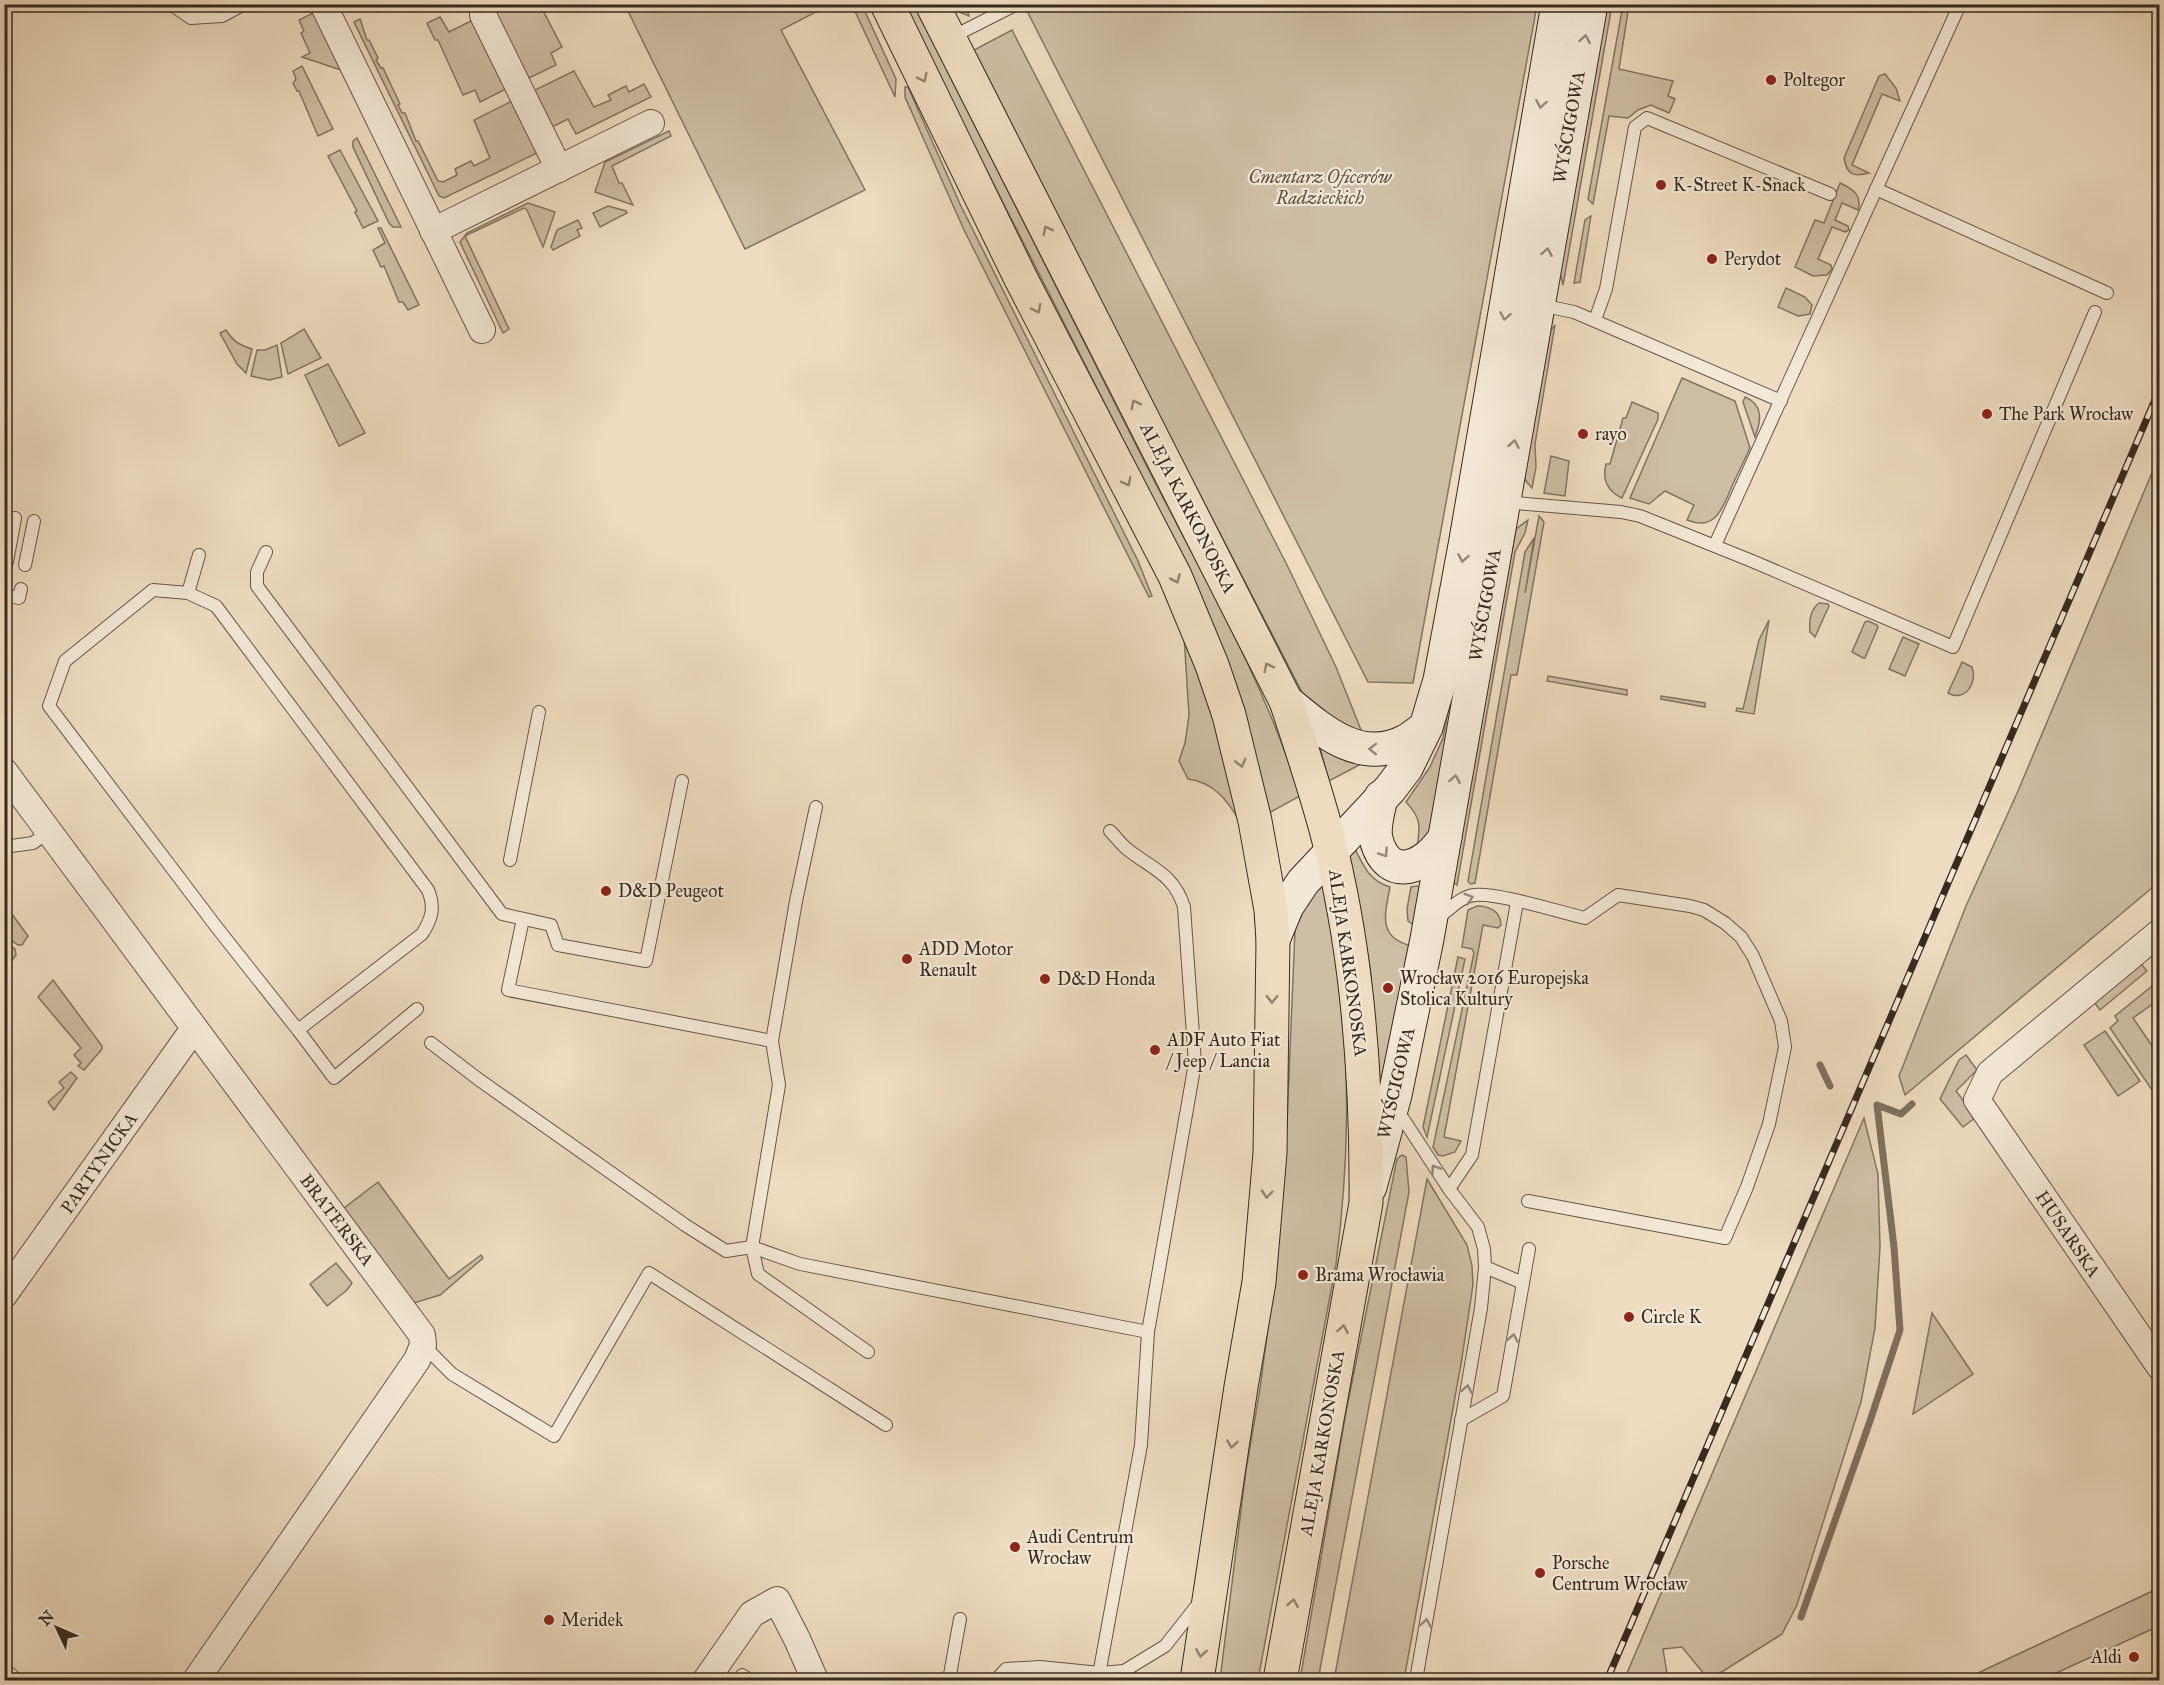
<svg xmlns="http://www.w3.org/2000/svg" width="2164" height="1685" font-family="'IM FELL Great Primer',serif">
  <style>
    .green { fill: #cebea4; stroke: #827462; stroke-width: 1.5 }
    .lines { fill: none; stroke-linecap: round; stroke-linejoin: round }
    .stream { stroke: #7f705f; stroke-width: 7 }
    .lane-casing { stroke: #645647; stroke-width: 14 }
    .street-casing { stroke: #645647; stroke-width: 28 }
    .secondary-casing { stroke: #362a1f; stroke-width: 35 }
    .primary-casing { stroke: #362a1f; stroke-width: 35 }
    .lane { stroke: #f3e8d5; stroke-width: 12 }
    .street { stroke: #f3e8d5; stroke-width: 26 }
    .secondary { stroke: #f3e8d5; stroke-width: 33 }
    .primary { stroke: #eddcbf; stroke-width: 33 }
    .rail-casing { stroke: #362a1f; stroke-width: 7 }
    .rail { stroke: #f3e8d5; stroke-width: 4.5; stroke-dasharray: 14; stroke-linecap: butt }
    .oneway { stroke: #94897a }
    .oneway2 { stroke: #92836f }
    .poi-dot { fill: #8f2418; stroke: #f3e8d5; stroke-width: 2 }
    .labels { text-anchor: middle; stroke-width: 4.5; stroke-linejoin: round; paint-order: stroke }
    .poi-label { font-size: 18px; fill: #362a1f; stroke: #f3e8d5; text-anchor: start }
    .street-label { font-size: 18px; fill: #362a1f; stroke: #f3e8d5 }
    .park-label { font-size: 18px; font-style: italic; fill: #5c4f40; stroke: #f3e8d5 }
  </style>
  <rect width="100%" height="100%" fill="#eddcbf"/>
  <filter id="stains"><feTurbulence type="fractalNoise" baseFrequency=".00333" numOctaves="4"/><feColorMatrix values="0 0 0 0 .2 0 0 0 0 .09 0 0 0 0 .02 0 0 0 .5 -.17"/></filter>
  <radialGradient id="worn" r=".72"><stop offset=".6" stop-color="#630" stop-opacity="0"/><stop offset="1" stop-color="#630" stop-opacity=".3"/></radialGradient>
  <!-- green -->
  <g class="green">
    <polygon points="506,5 540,5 562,47 551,53 556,65 525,80 491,12"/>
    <polygon points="625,5 829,5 781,30 865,190 745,249"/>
    <polygon points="852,5 862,5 896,79 895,97"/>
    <path d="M903,5H914C990,153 1064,302 1139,451C1196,564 1262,674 1300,796L1267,814L1141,475Z"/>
    <polygon points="952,5 976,5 967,10 969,16 954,10"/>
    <polygon points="1024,5 1537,5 1413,683 1368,682"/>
    <polygon points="1605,5 1612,5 1563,285 1559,269"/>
    <polygon points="1623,5 1629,5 1619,69 1673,81 1668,96 1675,99 1669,113 1651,105 1638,110 1628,118 1609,116 1593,204 1588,199"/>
    <polygon points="315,12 344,71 302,57 310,53 301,33 304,31 299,20"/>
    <polygon points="440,17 449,32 477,18 510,87 480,102 475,90 463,95 438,40 435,40 427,23"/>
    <polygon points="360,19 367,40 369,40 378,58 376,60 381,68 383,68 400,104 398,105 402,113 405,113 416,141 418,141 438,181 443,182 457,175 455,169 471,161 474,166 490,158 474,120 516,99 539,152 444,198 439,196 354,22"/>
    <polygon points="1012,30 1288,567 1336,667 1365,740 1352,737 1303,694 1184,464 974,50"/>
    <polygon points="302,66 333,129 318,136 299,91 297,91 293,83 296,79 293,71"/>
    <polygon points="574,71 594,107 611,100 608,95 626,86 629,92 644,84 651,97 576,134 568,119 548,129 531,92"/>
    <path d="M1885,74L1896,88L1900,101L1882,94L1852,165L1869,173C1853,177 1847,175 1844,158L1879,76Z"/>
    <polygon points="905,87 908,87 960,204 1138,561 1152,596 1149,597 964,230 905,97"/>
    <polygon points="669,131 671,136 612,166 619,183 622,183 633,205 595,192 605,162"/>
    <polygon points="357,138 401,227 393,227 389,223 353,147 353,141"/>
    <polygon points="340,150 378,221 363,228 355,212 357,211 328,156"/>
    <path d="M1840,183C1853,189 1862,195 1858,210L1842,203L1835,220L1848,226L1849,230L1845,232L1832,227L1818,259L1831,265L1832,269L1827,275L1813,276L1795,267L1815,220L1824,223Z"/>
    <polygon points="528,203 555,212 543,247 527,210 524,208 465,236 509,329 503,333 460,242 467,233"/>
    <polygon points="608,206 626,211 627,213 600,227 593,213"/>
    <polygon points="1591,216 1580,282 1574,283 1585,220"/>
    <polygon points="578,220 582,228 577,230 580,236 553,250 551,247 557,230"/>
    <polygon points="378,228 381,228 419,305 408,310 403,302 399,302 384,266 381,267 373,250 385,243"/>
    <polygon points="1786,288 1805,297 1812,305 1810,314 1798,316 1778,307"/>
    <polygon points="1555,325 1535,444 1536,467 1532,488 1526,481 1523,473 1548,334"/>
    <polygon points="304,329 321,358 288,374 281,343"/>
    <path d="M226,330C233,341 239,345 252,349L246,373L237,364L220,333Z"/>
    <polygon points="277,345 282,377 269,380 251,376 257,350 265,350"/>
    <polygon points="328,364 365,433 339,446 305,375"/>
    <path d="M1682,378L1735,401L1750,448C1744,461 1738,473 1732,486C1723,507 1716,532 1687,520L1694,505L1665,491L1649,504L1630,498Z"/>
    <path d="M1745,397C1764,405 1761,421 1755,437L1743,402Z"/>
    <path d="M1632,402L1658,413V419L1622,498C1607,491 1602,480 1606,464H1610L1623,418H1626Z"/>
    <polygon points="1551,456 1569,461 1565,496 1544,493"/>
    <polygon points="2159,456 2159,882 1905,1095 1899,1076 1966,906 2018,791"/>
    <polygon points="1539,516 1544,522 1517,675 1511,675 1475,883 1470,884 1468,881 1525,552 1534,538 1525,593"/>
    <polygon points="1528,520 1525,533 1515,552 1457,885 1451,881 1516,529"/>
    <path d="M1478,543L1434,827L1417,848C1420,826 1422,819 1406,802L1430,767L1443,738Z"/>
    <path d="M1819,603L1828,604L1829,606L1815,637L1810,632C1809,622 1810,610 1819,603Z"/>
    <polygon points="1769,620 1754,714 1736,711 1737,708 1743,709 1759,640"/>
    <polygon points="1868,621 1877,625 1878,627 1865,658 1863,658 1852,652 1865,622"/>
    <path d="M1184,636L1209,700L1240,822C1228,801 1214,782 1188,779L1179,761L1185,743L1189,715Z"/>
    <polygon points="1903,637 1919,644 1905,676 1889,669"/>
    <path d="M1962,662L1972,667C1978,682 1965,703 1948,693Z"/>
    <polygon points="1548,676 1627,690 1627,695 1547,681"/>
    <polygon points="1661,696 1705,703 1705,707 1661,699"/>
    <polygon points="1320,748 1361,764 1329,781"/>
    <path d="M1355,849C1364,866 1369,881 1390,887C1385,914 1377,938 1412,946L1383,1083L1380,1081L1370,967L1349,854Z"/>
    <path d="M1322,886C1331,907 1336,952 1339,976C1350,1076 1349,1163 1336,1264L1258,1680H1220L1246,1470L1260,1389L1277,1259L1287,1123L1295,930C1297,916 1311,894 1322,886Z"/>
    <polygon points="1417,886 1420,888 1414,925 1408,921 1407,909 1411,887"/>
    <polygon points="6,906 28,936 22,945 18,945 5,936 5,909"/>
    <path d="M1477,906C1490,906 1501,912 1501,925L1498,928L1483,925L1444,1137L1461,1141L1455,1152L1443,1156L1438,1155L1433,1147L1474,953L1472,949L1462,947L1468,910Z"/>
    <polygon points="5,943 15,949 16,955 5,969"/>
    <polygon points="1458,957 1465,959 1427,1137 1423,1127"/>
    <polygon points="2141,964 2147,971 2100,1010 2094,1002"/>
    <polygon points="53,980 102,1046 102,1049 84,1070 78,1066 81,1063 74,1055 81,1048 38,997"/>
    <polygon points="2156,983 2159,987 2159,996 2156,999 2157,1001 2133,1018 2159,1056 2158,1099 2110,1028 2118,1021 2115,1016"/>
    <polygon points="2105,1031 2140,1081 2118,1096 2084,1045"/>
    <polygon points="1966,1055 1977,1070 1956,1091 1976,1117 1963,1127 1940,1099 1959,1060"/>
    <polygon points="71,1072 77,1078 54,1110 48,1102 64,1088 59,1082"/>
    <polygon points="1864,1118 1878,1174 1880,1247 1875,1328 1861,1402 1797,1605 1782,1634 1709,1680 1682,1647 1663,1649 1668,1680 1624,1680"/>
    <polygon points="1402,1155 1406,1157 1409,1192 1318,1680 1300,1680 1346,1412 1397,1159"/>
    <polygon points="1427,1179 1467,1245 1472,1266 1473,1285 1461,1364 1404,1680 1334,1680"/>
    <polygon points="378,1182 449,1279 481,1255 483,1258 440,1295 414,1303 343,1209"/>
    <polygon points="336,1263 352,1283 347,1290 327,1306 310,1284"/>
    <polygon points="1932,1313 1973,1374 1913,1414"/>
    <polygon points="2159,1588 2159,1626 2041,1680 1963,1680"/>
  </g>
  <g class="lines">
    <!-- stream -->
    <g class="stream">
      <polyline points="1820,1065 1830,1086"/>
      <polyline points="1801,1617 1870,1421 1900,1330 1894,1247 1877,1105 1901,1114 1912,1104"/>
    </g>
    <!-- lane casing -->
    <g class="lane-casing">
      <g id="lane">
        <polyline points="171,4 191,18 222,16 244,4"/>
        <polyline points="950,38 1013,6"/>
        <polyline points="1876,189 2107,293"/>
        <polyline points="1540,305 1574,312 1781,401"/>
        <polyline points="1595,320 1606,289 1635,127 1647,118 1830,194"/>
        <polyline points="1504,502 1621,512 1640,516 1752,561 1953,647 2095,312"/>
        <polyline points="1715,545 1960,4"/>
        <polyline points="266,552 257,572 257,586 502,914 551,925 558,945 646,961 682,781"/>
        <polyline points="7,562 15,518"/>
        <polyline points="25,565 34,521"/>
        <path d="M153,590L188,593L216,606L428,890C435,907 432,919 422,934L298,1030L218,929L49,706L65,661Z"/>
        <polyline points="188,593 199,555"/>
        <polyline points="4,595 19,598 21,589"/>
        <polyline points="816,807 796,901 772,1041 779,1085 752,1247 800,1264 1148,1332"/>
        <polyline points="4,847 33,843 48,832"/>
        <polyline points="510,860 539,712"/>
        <path d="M1438,918C1449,910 1460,897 1474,895C1496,892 1560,912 1585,918L1618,895L1690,906L1704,910L1725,923L1741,937L1753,956L1781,1021L1785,1047L1769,1124L1747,1187L1725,1238L1528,1201"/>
        <polyline points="523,919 508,990 772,1041"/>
        <polyline points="298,1030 334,1078 417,1009"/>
        <polyline points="431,1043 478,1079 685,1225 726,1251 752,1247 758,1274 868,1352"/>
        <polyline points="1396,1108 1449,1189 1478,1227 1484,1249 1485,1267 1481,1308 1416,1680"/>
        <polyline points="1449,1189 1472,1155 1517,902"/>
        <polyline points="1485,1267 1523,1283"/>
        <polyline points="423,1345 452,1374 554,1436 649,1273 886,1425"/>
        <polyline points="1461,1420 1503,1396 1529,1249"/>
        <polyline points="739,1680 742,1675 749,1680"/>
        <polyline points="949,1680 960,1619"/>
        <polyline points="996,1680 1006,1669 1040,1667 1100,1673 1124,1671 1165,1646 1199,1603"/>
        <path d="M1098,1680L1141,1445L1148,1332L1195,1063L1184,907C1174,874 1152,869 1127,849C1121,844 1116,837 1110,831"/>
      </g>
    </g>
    <!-- street casing -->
    <g class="street-casing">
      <g id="street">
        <polyline points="323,4 482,330"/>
        <polyline points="483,15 559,169"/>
        <polyline points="433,231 651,123"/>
        <polyline points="4,771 422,1335 423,1345 417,1360 196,1680"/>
        <polyline points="2160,932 1990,1073 1977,1100 2160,1367"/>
        <polyline points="4,1295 188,1037 196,1031"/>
        <polyline points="4,1679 7,1680"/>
        <polyline points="706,1680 752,1614 777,1600 797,1639 815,1680"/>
      </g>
    </g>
    <!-- secondary casing -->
    <g class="secondary-casing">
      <g id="secondary">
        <path d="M1286,701C1320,729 1360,766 1406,741C1413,737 1419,732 1426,727"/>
        <path d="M1381,797C1379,809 1373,827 1376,839C1388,885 1427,867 1445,837"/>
        <polyline points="1273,940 1287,906 1303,882 1390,789 1406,768 1426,727 1440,680 1466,540 1558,4"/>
        <polyline points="1370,1187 1395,1095 1427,939 1591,4"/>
      </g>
    </g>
    <!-- primary casing -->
    <g class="primary-casing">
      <g id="primary">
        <polyline points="887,4 1021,279 1175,576 1212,665 1229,715 1255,821 1271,910 1273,940 1270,1153 1259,1282 1241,1387 1197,1680"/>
        <path d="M932,4L1286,701C1302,750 1319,799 1331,849C1359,964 1367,1085 1366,1203L1280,1680"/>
      </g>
    </g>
    <!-- lane -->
    <use href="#lane" class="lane"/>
    <!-- street -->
    <use href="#street" class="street"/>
    <!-- secondary -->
    <use href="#secondary" class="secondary"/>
    <!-- primary -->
    <use href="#primary" class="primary"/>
    <!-- rail casing -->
    <g class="rail-casing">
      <polyline id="rail" points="1607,1680 2160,388"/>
    </g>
    <!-- rail -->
    <use href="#rail" class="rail"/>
  </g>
  <!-- one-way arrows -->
  <defs><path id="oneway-chevron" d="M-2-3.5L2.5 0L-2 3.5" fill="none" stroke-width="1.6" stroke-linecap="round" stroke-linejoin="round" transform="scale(1.5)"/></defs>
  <g class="oneway">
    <use href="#oneway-chevron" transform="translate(1585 39) rotate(-80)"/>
    <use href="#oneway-chevron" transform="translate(1541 104) rotate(100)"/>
    <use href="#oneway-chevron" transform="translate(1547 252) rotate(-80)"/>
    <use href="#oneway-chevron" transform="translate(1505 316) rotate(100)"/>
    <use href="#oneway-chevron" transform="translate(1514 444) rotate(-80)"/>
    <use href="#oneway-chevron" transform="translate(1463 558) rotate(100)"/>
    <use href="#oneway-chevron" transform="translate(1373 749) rotate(-179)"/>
    <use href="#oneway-chevron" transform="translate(1455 779) rotate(-80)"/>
    <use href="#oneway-chevron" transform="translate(1384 853) rotate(56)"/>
    <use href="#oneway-chevron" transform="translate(1469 898) rotate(-17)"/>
    <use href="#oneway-chevron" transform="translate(1435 1169) rotate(-124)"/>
    <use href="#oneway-chevron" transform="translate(1513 1338) rotate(-80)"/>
    <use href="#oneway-chevron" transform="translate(1467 1389) rotate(-80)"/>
    <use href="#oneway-chevron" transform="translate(1426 1623) rotate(-80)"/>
  </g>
  <g class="oneway2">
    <use href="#oneway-chevron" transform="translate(923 78) rotate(64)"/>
    <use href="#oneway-chevron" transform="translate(1047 230) rotate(-117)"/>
    <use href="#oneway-chevron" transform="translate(1037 309) rotate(63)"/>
    <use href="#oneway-chevron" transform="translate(1135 404) rotate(-117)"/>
    <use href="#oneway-chevron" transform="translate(1127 482) rotate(63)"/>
    <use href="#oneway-chevron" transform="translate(1176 579) rotate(66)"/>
    <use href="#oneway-chevron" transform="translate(1268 667) rotate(-117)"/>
    <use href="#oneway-chevron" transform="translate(1241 763) rotate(76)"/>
    <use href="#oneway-chevron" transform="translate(1272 999) rotate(91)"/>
    <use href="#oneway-chevron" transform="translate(1267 1194) rotate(95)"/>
    <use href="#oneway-chevron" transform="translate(1343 1329) rotate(-80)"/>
    <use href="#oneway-chevron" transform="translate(1232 1444) rotate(98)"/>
    <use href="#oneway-chevron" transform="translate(1293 1603) rotate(-80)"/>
    <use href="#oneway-chevron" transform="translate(1201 1653) rotate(99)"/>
  </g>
  <!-- markers -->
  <g class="poi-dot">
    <circle cx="1771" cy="80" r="6"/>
    <circle cx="1661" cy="185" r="6"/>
    <circle cx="1712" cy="259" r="6"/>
    <circle cx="1987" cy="414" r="6"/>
    <circle cx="1583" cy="434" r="6"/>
    <circle cx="606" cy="891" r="6"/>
    <circle cx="907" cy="959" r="6"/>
    <circle cx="1045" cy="979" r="6"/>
    <circle cx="1388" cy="988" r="6"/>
    <circle cx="1155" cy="1050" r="6"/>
    <circle cx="1303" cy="1275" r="6"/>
    <circle cx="1629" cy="1317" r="6"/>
    <circle cx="1015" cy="1547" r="6"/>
    <circle cx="1540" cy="1573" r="6"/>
    <circle cx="549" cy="1620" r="6"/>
    <circle cx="2134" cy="1657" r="6"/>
  </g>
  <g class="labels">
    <!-- poi labels -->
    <g class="poi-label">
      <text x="1783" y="86">Poltegor</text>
      <text x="1673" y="191">K-Street K-Snack</text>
      <text x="1724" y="265">Perydot</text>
      <text x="1999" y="420">The Park Wrocław</text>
      <text x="1595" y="440">rayo</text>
      <text x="618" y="897">D&amp;D Peugeot</text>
      <text x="919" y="955">ADD Motor<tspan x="919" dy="21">Renault</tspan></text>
      <text x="1400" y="984">Wrocław 2016 Europejska<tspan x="1400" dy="21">Stolica Kultury</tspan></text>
      <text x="1057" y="985">D&amp;D Honda</text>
      <text x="1167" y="1046">ADF Auto Fiat<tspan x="1167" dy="21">/ Jeep / Lancia</tspan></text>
      <text x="1315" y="1281">Brama Wrocławia</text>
      <text x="1641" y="1323">Circle K</text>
      <text x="1027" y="1543">Audi Centrum<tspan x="1027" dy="21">Wrocław</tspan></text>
      <text x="1552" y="1569">Porsche<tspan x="1552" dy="21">Centrum Wrocław</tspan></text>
      <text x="561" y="1626">Meridek</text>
      <text x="2122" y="1663" text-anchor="end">Aldi</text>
    </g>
    <!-- street labels -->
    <g class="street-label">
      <text transform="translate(1569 127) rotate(-80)" y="6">WYŚCIGOWA</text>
      <text transform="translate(1188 508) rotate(63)" y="6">ALEJA KARKONOSKA</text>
      <text transform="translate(1485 605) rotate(-80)" y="6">WYŚCIGOWA</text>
      <text transform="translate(1348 963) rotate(82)" y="6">ALEJA KARKONOSKA</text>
      <text transform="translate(1396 1083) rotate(-77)" y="6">WYŚCIGOWA</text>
      <text transform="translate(99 1163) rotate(-55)" y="6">PARTYNICKA</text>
      <text transform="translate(337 1220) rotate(53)" y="6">BRATERSKA</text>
      <text transform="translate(2068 1234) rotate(56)" y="6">HUSARSKA</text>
      <text transform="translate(1322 1443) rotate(-80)" y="6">ALEJA KARKONOSKA</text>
    </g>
    <!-- park labels -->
    <g class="park-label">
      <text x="1320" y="183">Cmentarz Oficerów<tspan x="1320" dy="21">Radzieckich</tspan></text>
    </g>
  </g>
  <!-- margin -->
  <rect width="2164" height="1685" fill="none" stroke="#eddcbf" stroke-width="24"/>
  <rect x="6" y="6" width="2152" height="1673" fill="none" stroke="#362a1f" stroke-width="3"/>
  <rect x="12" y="12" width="2140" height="1661" fill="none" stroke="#362a1f" stroke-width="1.5"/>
  <!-- north arrow -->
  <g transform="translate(57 1628) rotate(314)" stroke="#f3e8d5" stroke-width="4.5" paint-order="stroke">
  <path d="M0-4.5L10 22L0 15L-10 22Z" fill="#362a1f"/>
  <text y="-9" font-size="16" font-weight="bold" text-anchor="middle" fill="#362a1f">N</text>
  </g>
  <rect width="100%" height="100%" filter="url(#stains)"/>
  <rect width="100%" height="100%" fill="url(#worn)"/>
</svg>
